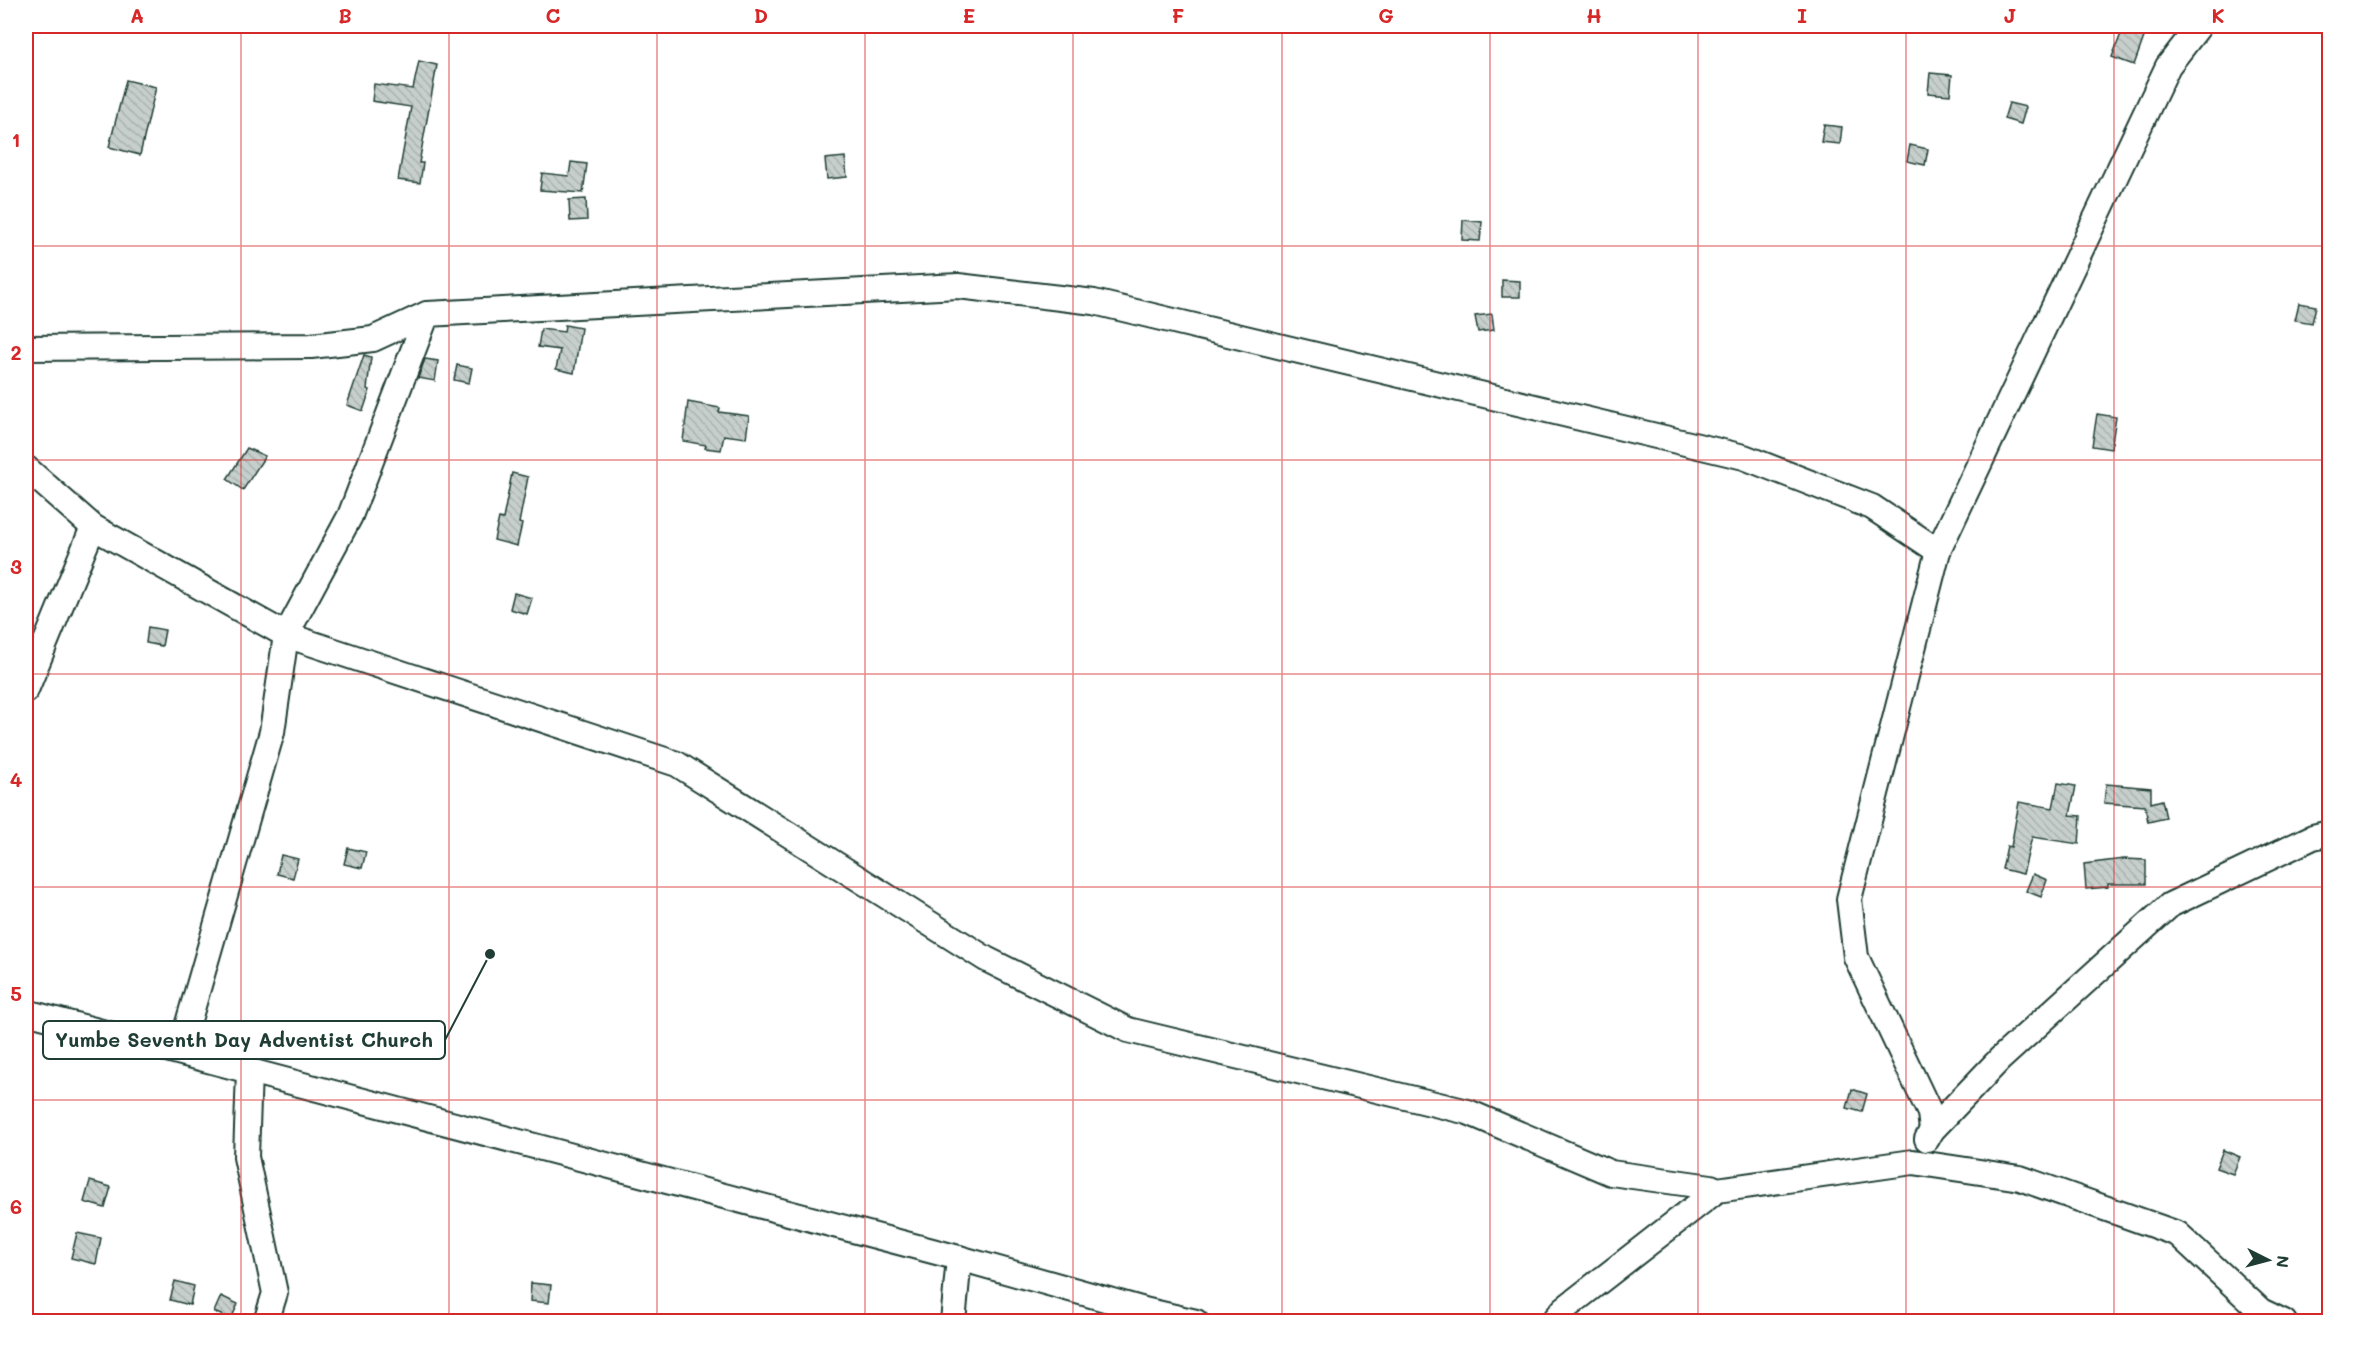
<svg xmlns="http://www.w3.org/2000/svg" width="2355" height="1347" font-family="Mali,sans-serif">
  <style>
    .building { fill: url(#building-back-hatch); stroke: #1f3d34; stroke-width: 1.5 }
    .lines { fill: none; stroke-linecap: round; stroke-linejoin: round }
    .minor-casing { stroke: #1f3d34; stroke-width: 28 }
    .minor { stroke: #fff; stroke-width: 24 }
    .grid { fill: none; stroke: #d62828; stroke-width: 1.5; stroke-opacity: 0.55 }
    .leader { fill: none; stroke: #1f3d34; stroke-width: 2 }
    .callout-dot { fill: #1f3d34; stroke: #fff; stroke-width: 2 }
    .callout { fill: #fff; stroke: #1f3d34; stroke-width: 2 }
    .callout-label { font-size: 20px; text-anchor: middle; font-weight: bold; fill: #1f3d34 }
    .neatline { fill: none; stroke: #d62828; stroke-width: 2 }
    .grid-label { font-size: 20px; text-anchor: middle; font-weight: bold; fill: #d62828 }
  </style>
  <defs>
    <pattern id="building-back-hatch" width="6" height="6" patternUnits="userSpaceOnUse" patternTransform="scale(1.5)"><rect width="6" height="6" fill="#c7cfcc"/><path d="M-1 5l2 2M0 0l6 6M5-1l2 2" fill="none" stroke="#aab3b0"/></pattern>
  </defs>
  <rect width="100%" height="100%" fill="#fff"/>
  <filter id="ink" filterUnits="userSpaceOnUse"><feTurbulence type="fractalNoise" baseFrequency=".0167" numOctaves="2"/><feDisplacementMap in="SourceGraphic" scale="12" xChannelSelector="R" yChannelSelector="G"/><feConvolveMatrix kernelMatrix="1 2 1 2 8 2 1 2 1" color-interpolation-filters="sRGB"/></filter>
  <g filter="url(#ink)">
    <!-- building -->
    <g class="building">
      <polygon points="2124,26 2148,26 2134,65 2112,57"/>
      <polygon points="419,61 437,65 419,163 423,163 420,183 398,180 411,107 372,101 374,84 413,89"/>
      <polygon points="1930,73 1952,75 1950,95 1928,93"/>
      <polygon points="126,80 156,87 140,155 109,147"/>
      <polygon points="2009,103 2026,107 2021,124 2004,119"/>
      <polygon points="1824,125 1842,127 1840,144 1821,142"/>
      <polygon points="1910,145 1928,149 1925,165 1907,161"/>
      <polygon points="845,157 847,177 827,179 825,159"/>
      <polygon points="571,162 587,164 583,193 540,190 542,173 569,176"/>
      <polygon points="586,199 587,220 570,221 569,200"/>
      <polygon points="1463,220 1482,222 1480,241 1462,240"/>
      <polygon points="1502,280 1520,281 1520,297 1502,297"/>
      <polygon points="2299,303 2316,306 2312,323 2295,320"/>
      <polygon points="1492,314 1494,330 1478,332 1475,316"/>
      <polygon points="565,325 581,328 574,373 556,369 560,350 538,347 541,329 564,332"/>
      <polygon points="364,355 371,357 367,389 370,390 363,411 347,405"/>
      <polygon points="425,359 438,361 435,381 418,378"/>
      <polygon points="457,365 472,368 469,383 454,380"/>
      <polygon points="688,402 720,408 719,412 749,416 746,438 724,435 721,450 705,448 706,445 683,441"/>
      <polygon points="2097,414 2116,417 2111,449 2092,446"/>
      <polygon points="247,448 265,456 243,490 227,479"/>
      <polygon points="512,473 528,477 519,523 522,524 517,546 494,540 499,518 503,519"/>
      <polygon points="514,593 532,598 527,614 510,609"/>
      <polygon points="148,627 165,630 162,646 146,643"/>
      <polygon points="2058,783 2076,786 2070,815 2081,816 2079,844 2032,837 2023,874 2002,869 2007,846 2011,847 2019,802 2053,808"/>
      <polygon points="2106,784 2151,788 2151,803 2162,800 2166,818 2148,822 2145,806 2104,803"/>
      <polygon points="348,848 366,852 362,868 344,864"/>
      <polygon points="281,855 298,859 293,878 277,874"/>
      <polygon points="2124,859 2146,860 2146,884 2108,884 2108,887 2086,889 2084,864"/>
      <polygon points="2033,874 2047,880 2041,897 2026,891"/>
      <polygon points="1852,1089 1867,1094 1862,1112 1847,1108"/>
      <polygon points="2223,1150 2240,1157 2233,1174 2216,1168"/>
      <polygon points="90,1181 111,1187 105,1208 84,1202"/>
      <polygon points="77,1233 101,1238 96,1264 71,1258"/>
      <polygon points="175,1281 194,1286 190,1305 170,1300"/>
      <polygon points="531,1283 551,1285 549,1303 530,1301"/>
      <polygon points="221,1296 238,1304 231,1319 214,1312"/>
    </g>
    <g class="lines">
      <!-- minor casing -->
      <g class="minor-casing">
        <g id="minor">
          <polyline points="26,348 311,346 373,339 427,314 958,286 1094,302 1744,457 1872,507 1938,551"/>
          <polyline points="26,468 93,527 286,635 677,764 986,959 1128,1030 1468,1112 1611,1173 1711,1187 1717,1190"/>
          <polyline points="26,690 93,527"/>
          <polyline points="26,1012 959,1258 1148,1311 1196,1322"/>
          <polyline points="180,1051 272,732 286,635 350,516 427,314"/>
          <polyline points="249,1071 246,1157 275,1293 266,1322"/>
          <polyline points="1932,1130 1930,1113 1856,957 1849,899 1938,551 2168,66 2199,26"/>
          <polyline points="1927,1139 1932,1130 2000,1059 2170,905 2313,837 2330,833"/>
          <polyline points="953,1322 959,1258"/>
          <polyline points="1553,1322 1564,1309 1717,1190 1913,1162 2020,1178 2178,1234 2261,1311 2284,1322"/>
        </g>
      </g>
      <!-- minor -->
      <use href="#minor" class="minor"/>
    </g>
  </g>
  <!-- grid -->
  <path class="grid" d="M241,26V1322M449,26V1322M657,26V1322M865,26V1322M1073,26V1322M1282,26V1322M1490,26V1322M1698,26V1322M1906,26V1322M2114,26V1322M26,246H2330M26,460H2330M26,674H2330M26,887H2330M26,1100H2330"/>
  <!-- callouts -->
  <path class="leader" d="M490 954L445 1040"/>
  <circle class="callout-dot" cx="490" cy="954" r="6"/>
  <rect class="callout" x="43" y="1021" width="402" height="38" rx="6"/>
  <g class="callout-label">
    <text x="244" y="1047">Yumbe Seventh Day Adventist Church</text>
  </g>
  <!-- margin -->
  <rect width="2355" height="1347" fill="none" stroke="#fff" stroke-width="66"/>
  <!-- north arrow -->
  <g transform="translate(2268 1260) rotate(96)" stroke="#ffffff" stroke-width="4.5" paint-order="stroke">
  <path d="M0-4.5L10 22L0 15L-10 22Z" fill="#1f3d34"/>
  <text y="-9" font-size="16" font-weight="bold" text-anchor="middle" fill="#1f3d34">N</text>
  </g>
  <rect x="33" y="33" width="2289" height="1281" class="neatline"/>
  <g class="grid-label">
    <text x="137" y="23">A</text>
    <text x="345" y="23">B</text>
    <text x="553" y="23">C</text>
    <text x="761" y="23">D</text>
    <text x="969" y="23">E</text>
    <text x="1178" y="23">F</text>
    <text x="1386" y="23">G</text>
    <text x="1594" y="23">H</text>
    <text x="1802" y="23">I</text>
    <text x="2010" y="23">J</text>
    <text x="2218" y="23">K</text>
    <text x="16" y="147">1</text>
    <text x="16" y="360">2</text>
    <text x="16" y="574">3</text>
    <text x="16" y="787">4</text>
    <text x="16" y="1001">5</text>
    <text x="16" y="1214">6</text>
  </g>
</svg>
